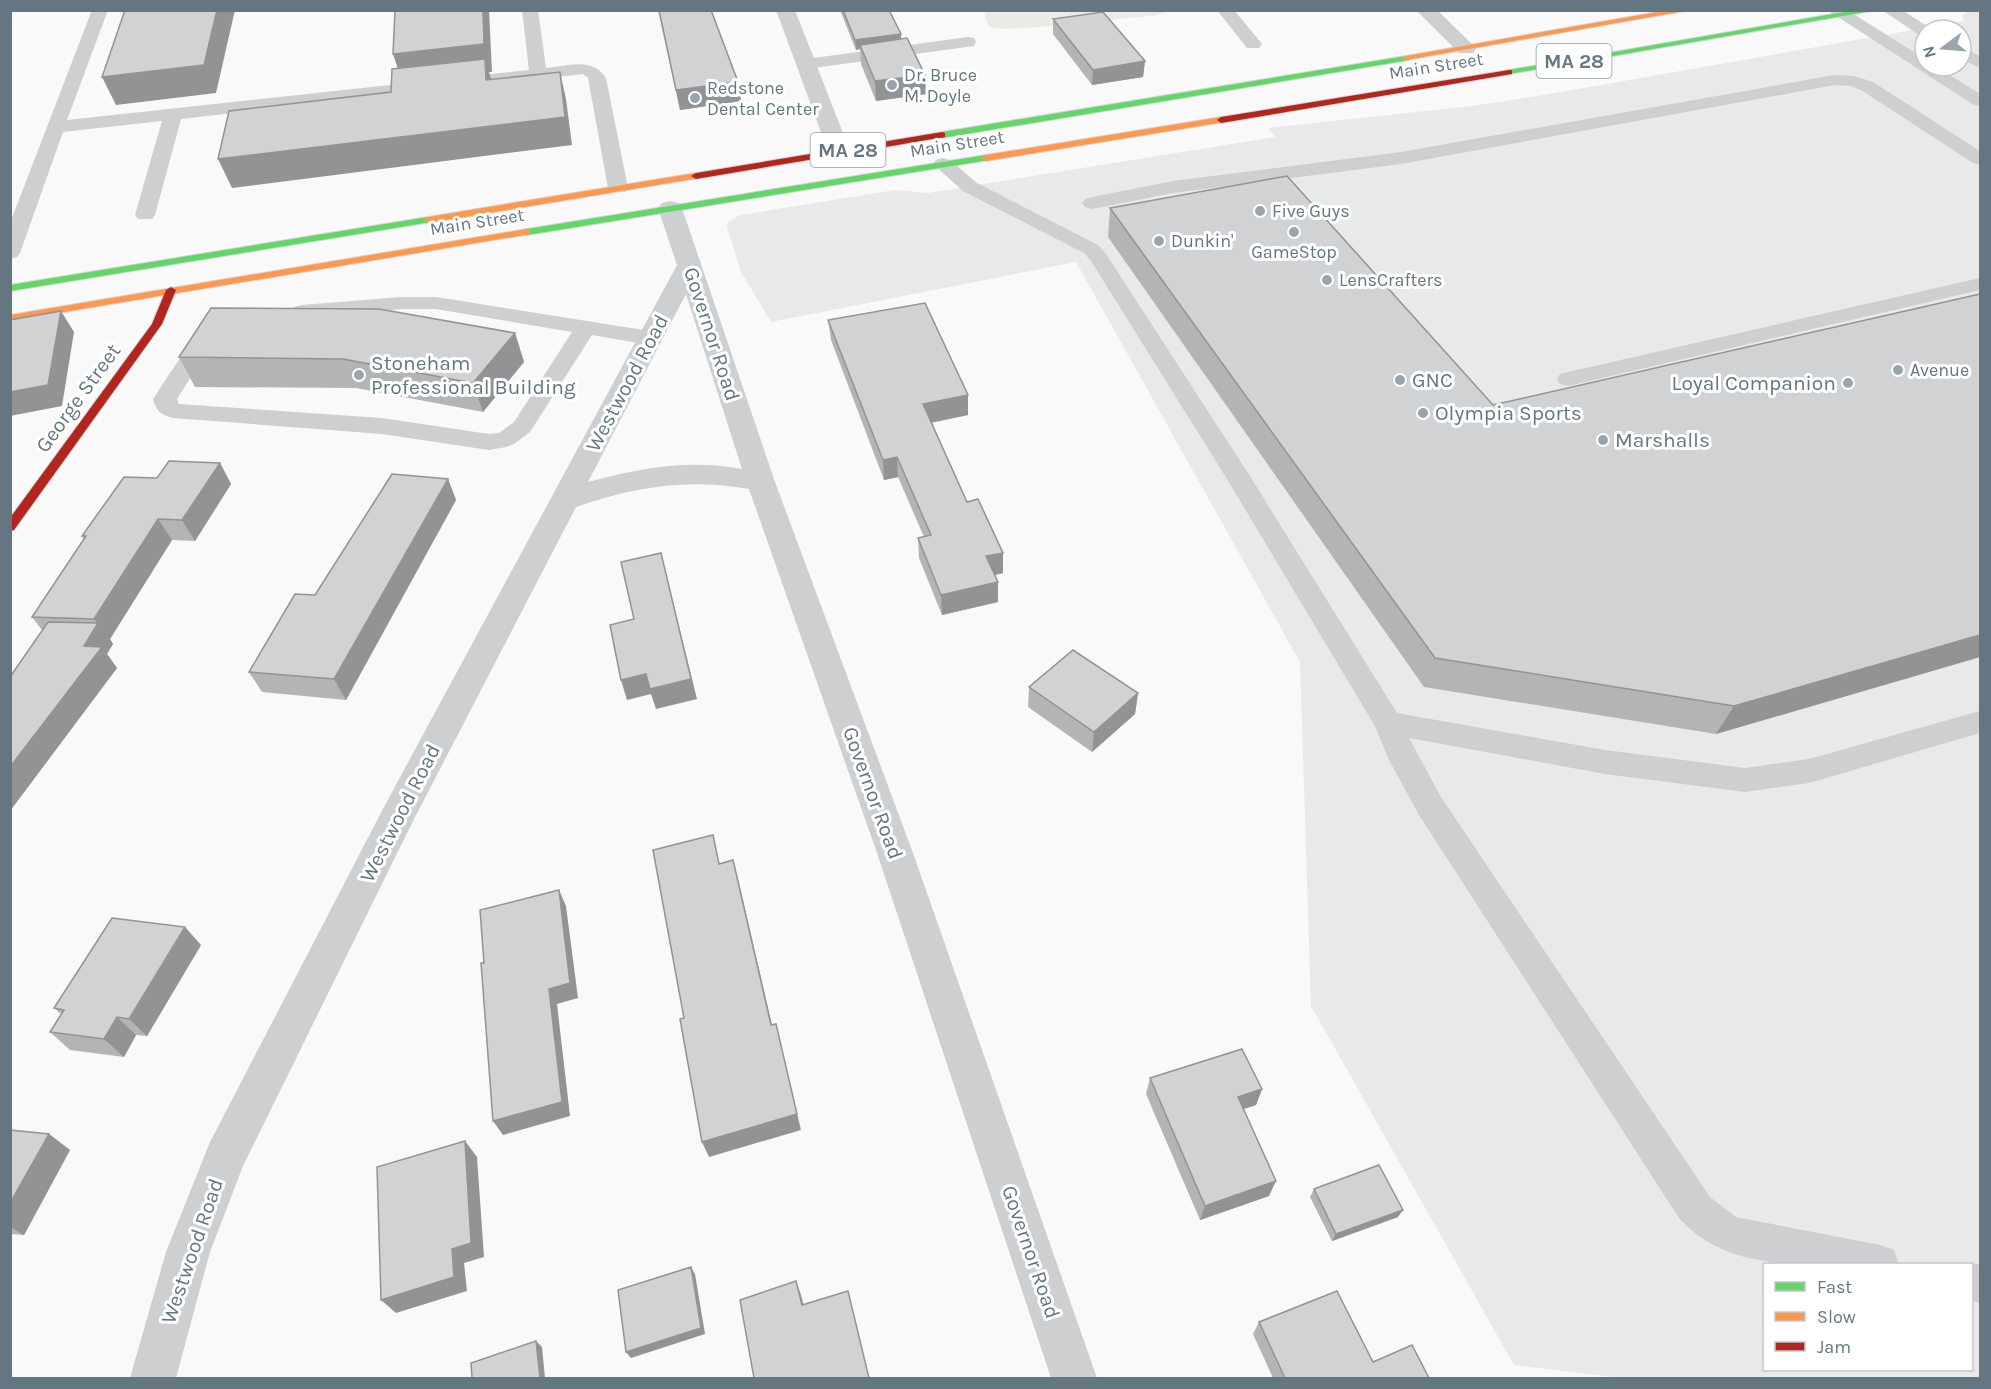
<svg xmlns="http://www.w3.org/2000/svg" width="1991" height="1389" font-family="Karla,sans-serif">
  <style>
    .built { fill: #e8e9e9; fill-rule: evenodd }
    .green { fill: #e8ebe6 }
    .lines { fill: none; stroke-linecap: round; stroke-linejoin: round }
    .fast-casing { stroke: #d5d6d7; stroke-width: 2 }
    .slow-casing { stroke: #d5d6d7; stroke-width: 2 }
    .jam-casing { stroke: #d5d6d7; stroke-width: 2 }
    .lane { fill: #cecfd0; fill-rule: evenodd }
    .street { fill: #cecfd0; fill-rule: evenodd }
    .fast { fill: #63d668; fill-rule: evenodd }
    .slow { fill: #ff974d; fill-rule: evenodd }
    .jam { fill: #b3261e; fill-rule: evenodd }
    .wall { fill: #b3b5b5 }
    .shaded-wall { fill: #929394 }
    .building { fill: #d0d2d3; stroke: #929394; stroke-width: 1.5 }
    .poi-dot { fill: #99a4ac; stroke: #fff; stroke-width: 2 }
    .labels { text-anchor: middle; stroke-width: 6; stroke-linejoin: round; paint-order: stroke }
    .far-street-label { font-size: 18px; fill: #657683; stroke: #fff }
    .far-poi-label { font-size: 18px; fill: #657683; stroke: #fff; text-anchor: start }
    .shield { fill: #fff; stroke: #939fa8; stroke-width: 1.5 }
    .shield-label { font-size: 20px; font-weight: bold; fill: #657683 }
    .street-label { font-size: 21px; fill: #657683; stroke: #fff }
    .poi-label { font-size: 21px; fill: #657683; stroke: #fff; text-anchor: start }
  </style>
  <rect width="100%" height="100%" fill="#f9f9f9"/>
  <!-- built -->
  <path class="built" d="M1969,11H1980V1378H1621L1514,1365L1311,1006L1300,662L1076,262L771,322L741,272L727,227L728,222L740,215L895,190L928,193L1275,137L1268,128L1472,106L1544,95L1964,21L1962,15ZM1925,30H1961V66H1925ZM1764,1264H1972V1370H1764Z"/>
  <!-- green -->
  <path class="green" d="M984,11H1171L1151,16C1126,17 1003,34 990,27C986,25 986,15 984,11Z"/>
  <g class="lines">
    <!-- fast casing -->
    <g class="fast-casing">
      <g id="fast">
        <polygon points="1856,10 1877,10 1509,74 1505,72 1509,70"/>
        <polygon points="1406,56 1409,56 1409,60 942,138 938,135 942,132"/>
        <polygon points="986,155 991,158 989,160 527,235 522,232 527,229"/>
        <polygon points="428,217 431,218 431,222 10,291 10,285"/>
      </g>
    </g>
    <!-- slow casing -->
    <g class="slow-casing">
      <g id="slow">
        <polygon points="1669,10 1690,10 1406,60 1402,58 1406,56"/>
        <polygon points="1221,117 1225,120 1224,122 986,161 981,158 986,155"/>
        <polygon points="696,173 701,176 699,178 428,223 423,220 428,217"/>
        <polygon points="527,229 530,230 530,234 10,321 10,315"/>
      </g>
    </g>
    <!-- jam casing -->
    <g class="jam-casing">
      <g id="jam">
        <polygon points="1509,70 1512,70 1512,74 1221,123 1217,120 1221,117"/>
        <polygon points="942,132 945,133 945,137 696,179 691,176 696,173"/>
        <polygon points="171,287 176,290 162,324 14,530 10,531 10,518 152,324 166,290"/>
      </g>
    </g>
    <!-- lane -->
    <g class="lane">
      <path d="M92,10H108L67,120L529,70L522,10H538L546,68C568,66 592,57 606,78L628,188L625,192H611L608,188L588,78L583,74L181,119L155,215L152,219H138L135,215L162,121L63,132L20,253L17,257L10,259V223Z"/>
      <polygon points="1217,10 1234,10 1262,44 1259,48 1247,48"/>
      <polygon points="1827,10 1847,10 1925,59 1925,66 1936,66 1980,94 1980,106 1974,105"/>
      <polygon points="1882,10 1902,10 1933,30 1925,30 1925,36 1919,35"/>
      <polygon points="968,37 974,38 976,42 974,46 806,69 800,68 797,64 800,60 806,59"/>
      <polygon points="1961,47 1980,56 1980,68 1961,59"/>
      <polygon points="1835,75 1854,76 1873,82 1980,151 1980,165 1973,163 1861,90 1851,86 1835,85 1401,164 1173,193 1092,209 1085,207 1082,203 1085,199 1092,197 1173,181 1401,152"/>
      <path d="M943,158L950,160L977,183L1098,245L1106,254L1248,473L1397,713L1605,750L1745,768L1809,759L1980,711V733L1809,783L1745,792L1605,774L1409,738L1441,797L1710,1197L1736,1217L1880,1245L1894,1250L1899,1264C1827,1264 1732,1278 1679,1218L1419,815L1388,758L1375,726L1227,479L1091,261L1084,253L963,191L933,164L936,160Z"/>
      <polygon points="1980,278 1980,290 1568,386 1560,384 1557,379 1560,374 1568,372"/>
      <path d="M401,297H436L650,331L658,333L661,338L658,343L650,345L592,335L530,432L514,444L506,447L489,450L382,434L173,418C161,415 156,411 153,399L197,332L205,330L213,332L216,337L177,399L179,404L382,418L489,434L499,433L514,422L572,332L436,309H401L302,319L294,317L291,312L294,307L302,305Z"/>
      <polygon points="1972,1263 1980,1265 1980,1303 1972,1301 1972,1264 1967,1264"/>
    </g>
    <!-- street -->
    <g class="street">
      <polygon points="776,10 795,10 850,151 847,156 839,158 831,156 828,151"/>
      <polygon points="1416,10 1437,10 1473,45 1476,49 1473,53 1459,53"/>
      <path d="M670,201L678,203L682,208L775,482L913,853L1097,1378H1051L877,853L749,489C689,478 633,487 576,507L413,821L243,1166L210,1252L176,1378H130L166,1252L210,1142L385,805L677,265L658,208L662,203ZM686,294L742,469C690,459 639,468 588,482Z"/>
    </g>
    <!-- fast -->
    <use href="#fast" class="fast"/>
    <!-- slow -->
    <use href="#slow" class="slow"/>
    <!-- jam -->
    <use href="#jam" class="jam"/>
  </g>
  <!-- wall -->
  <g class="wall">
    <polygon points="658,10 711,10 738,82 741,101 680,110"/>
    <polygon points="840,10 889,10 926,94 876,101 861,64 860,49 856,50"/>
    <polygon points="1053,19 1145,61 1143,77 1092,85 1053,34"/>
    <polygon points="1110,208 1493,405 1980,294 1980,657 1716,734 1424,687 1108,237"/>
    <polygon points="828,320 968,415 931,423 967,502 1003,553 1003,573 995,575 998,602 942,615 919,558 918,538 924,537 898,477 884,480 831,340"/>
    <polygon points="515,333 524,362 483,412 356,388 195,387 179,357"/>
    <polygon points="220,463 231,484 195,541 172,540 110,639 113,644 107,654 117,668 10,811 10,677 42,630 32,617 84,539 82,536 157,478"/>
    <polygon points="448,479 456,500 346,700 262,692 249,672 315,595"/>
    <polygon points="1029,687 1138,693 1135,714 1092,752 1028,707"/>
    <polygon points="201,945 147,1036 136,1035 124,1057 70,1050 50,1032 61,1014 54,1008"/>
    <polygon points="1150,1078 1262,1089 1256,1105 1243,1109 1269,1196 1200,1220 1146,1094"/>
    <polygon points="10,1130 49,1134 70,1150 24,1235 10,1234"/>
    <polygon points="1314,1189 1398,1217 1332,1241 1310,1197"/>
    <polygon points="1259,1322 1373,1362 1429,1378 1273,1378 1253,1334"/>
  </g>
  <!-- shaded-wall -->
  <g class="shaded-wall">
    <polygon points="217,10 235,10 216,93 116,105 102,77"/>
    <polygon points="483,10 489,10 492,72 489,72 493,86 402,81 393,54"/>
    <polygon points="901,34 901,44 860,45 860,49 856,50 855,40"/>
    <polygon points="1145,61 1143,77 1092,85 1093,70"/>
    <polygon points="560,72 566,99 572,145 232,188 218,159"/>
    <polygon points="925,75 926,94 876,101 875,81"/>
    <polygon points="738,82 741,101 680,110 676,90"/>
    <polygon points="61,311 74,332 62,406 10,416 10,392"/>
    <polygon points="515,333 524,362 483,412 473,383"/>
    <polygon points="968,395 968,415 924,424 923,404"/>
    <polygon points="897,457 898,477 884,480 883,460"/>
    <polygon points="220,463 231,484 195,541 182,520"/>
    <polygon points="448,479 456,500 346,700 334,679"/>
    <polygon points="158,519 172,540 110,639 113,644 107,654 117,668 10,811 10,767 98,624 94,619"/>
    <polygon points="1003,553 1003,573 986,577 986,556"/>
    <polygon points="666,574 697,699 656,709 651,694 627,700 621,680"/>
    <polygon points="998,582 998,602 942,615 941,595"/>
    <polygon points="1980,635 1980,657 1716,734 1734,706"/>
    <polygon points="1138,693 1135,714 1092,752 1094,732"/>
    <polygon points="733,860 738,879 776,1042 771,1025"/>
    <polygon points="559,890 566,906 578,998 557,1004 570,1116 503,1135 493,1121 549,989"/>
    <polygon points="185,927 201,945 147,1036 129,1019"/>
    <polygon points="117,1017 136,1035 124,1057 104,1039"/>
    <polygon points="776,1024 801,1130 709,1157 702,1142"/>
    <polygon points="1262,1089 1256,1105 1232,1113 1238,1097"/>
    <polygon points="49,1134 70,1150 24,1235 10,1227 10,1203"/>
    <polygon points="465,1141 477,1157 484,1257 464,1263 467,1291 396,1313 381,1300"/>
    <polygon points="1276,1181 1269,1196 1200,1220 1205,1206"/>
    <polygon points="1403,1210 1398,1217 1332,1241 1336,1234"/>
    <polygon points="691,1267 695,1274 705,1334 631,1358 626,1352"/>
    <polygon points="796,1281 801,1295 807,1318 802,1305"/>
    <polygon points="536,1341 542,1347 545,1378 540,1378"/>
  </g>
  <!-- building -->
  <g class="building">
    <polygon points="125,10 217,10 204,65 102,77"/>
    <polygon points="395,10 483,10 484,44 393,54"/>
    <polygon points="659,10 711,10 738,82 676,90"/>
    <polygon points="843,10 889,10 901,34 855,40"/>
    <polygon points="1103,12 1145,61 1093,70 1053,19"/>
    <polygon points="907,38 925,75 875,81 860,45"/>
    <polygon points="485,59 486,80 560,72 565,117 218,159 229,111 391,92 392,69"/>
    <polygon points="1287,176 1493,405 1980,294 1980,635 1734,706 1435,658 1110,208"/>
    <polygon points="925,303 968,395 923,404 967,502 978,499 1003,553 986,556 998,582 941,595 918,538 931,535 897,457 883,460 828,320"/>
    <polygon points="211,308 379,309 515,333 473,383 343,359 179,357"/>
    <polygon points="61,311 48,385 10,392 10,320"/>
    <polygon points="169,461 220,463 182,520 158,519 94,619 32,617 86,536 82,536 124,477 157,478"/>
    <polygon points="392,474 448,479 334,679 249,672 295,594 315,595"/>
    <polygon points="661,553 691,679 650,689 646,674 621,680 610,625 634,619 621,562"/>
    <polygon points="48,622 98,623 84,646 102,647 10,767 10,677"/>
    <polygon points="1073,650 1138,693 1094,732 1029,687"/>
    <polygon points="713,835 719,864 733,860 771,1025 776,1024 797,1114 702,1142 680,1019 684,1018 653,850"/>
    <polygon points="559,890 570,983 549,989 562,1102 493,1121 481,963 484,963 480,910"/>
    <polygon points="112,918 185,927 129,1019 117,1017 104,1039 50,1032 64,1010 54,1008"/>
    <polygon points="1242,1049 1262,1089 1238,1097 1276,1181 1205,1206 1150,1078"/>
    <polygon points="10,1130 49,1134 10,1203"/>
    <polygon points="465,1141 471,1243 452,1249 454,1277 381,1300 377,1167"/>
    <polygon points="1379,1165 1403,1210 1336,1234 1314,1189"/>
    <polygon points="691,1267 701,1328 626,1352 618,1290"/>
    <polygon points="796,1281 802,1305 848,1291 869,1378 754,1378 740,1300"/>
    <polygon points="1337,1291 1373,1362 1412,1345 1429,1378 1285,1378 1259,1322"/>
    <polygon points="536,1341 540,1378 472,1378 471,1363"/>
  </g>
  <!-- markers -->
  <g class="poi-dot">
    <circle cx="892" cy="85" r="6"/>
    <circle cx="695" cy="98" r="6"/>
    <circle cx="1260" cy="211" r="6"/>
    <circle cx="1294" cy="232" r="6"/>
    <circle cx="1159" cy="241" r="6"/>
    <circle cx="1327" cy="280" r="6"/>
    <circle cx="1898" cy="370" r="6"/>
    <circle cx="359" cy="375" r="6"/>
    <circle cx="1400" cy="380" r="6"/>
    <circle cx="1848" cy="383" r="6"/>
    <circle cx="1423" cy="413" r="6"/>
    <circle cx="1603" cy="440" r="6"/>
  </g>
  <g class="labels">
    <!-- far-street labels -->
    <g class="far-street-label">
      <text transform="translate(1436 66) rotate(-9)" y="6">Main Street</text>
      <text transform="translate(957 144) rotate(-9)" y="6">Main Street</text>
      <text transform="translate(477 222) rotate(-9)" y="6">Main Street</text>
    </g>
    <!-- far-poi labels -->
    <g class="far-poi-label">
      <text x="904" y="81">Dr. Bruce<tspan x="904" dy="21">M. Doyle</tspan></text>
      <text x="707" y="94">Redstone<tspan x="707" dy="21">Dental Center</tspan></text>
      <text x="1272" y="217">Five Guys</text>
      <text x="1171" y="247">Dunkin'</text>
      <text x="1294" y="258" text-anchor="middle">GameStop</text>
      <text x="1339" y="286">LensCrafters</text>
      <text x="1910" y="376">Avenue</text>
    </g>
    <!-- shield labels -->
    <g class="shield">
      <rect x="1536.5" y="44" width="75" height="34" rx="4.5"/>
      <rect x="810.5" y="133" width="75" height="34" rx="4.5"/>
    </g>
    <g class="shield-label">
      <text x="1574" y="68">MA 28</text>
      <text x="848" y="157">MA 28</text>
    </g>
    <!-- street labels -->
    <g class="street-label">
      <text transform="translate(712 334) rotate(72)" y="7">Governor Road</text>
      <text transform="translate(627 383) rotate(-62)" y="7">Westwood Road</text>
      <text transform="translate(78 398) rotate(-54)" y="7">George Street</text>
      <text transform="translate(873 793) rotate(70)" y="7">Governor Road</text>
      <text transform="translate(400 813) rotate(-63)" y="7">Westwood Road</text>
      <text transform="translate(192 1251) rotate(-71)" y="7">Westwood Road</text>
      <text transform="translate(1031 1252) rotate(71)" y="7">Governor Road</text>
    </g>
    <!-- poi labels -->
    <g class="poi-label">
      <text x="371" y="370">Stoneham<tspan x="371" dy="24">Professional Building</tspan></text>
      <text x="1412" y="387">GNC</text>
      <text x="1836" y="390" text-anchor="end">Loyal Companion</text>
      <text x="1435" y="420">Olympia Sports</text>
      <text x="1615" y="447">Marshalls</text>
    </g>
  </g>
  <!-- border -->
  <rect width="1991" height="1389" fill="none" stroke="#657683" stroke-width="24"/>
  <!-- legend -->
  <rect x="1763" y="1263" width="210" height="108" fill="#ffffff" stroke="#c1c8cd" stroke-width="1.5"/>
  <rect x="1775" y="1282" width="30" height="9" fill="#63d668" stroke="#c1c8cd" stroke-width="1.5"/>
  <text x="1817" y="1293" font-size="18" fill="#657683">Fast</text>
  <rect x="1775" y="1312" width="30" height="9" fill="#ff974d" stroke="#c1c8cd" stroke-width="1.5"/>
  <text x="1817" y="1323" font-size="18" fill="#657683">Slow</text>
  <rect x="1775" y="1342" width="30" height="9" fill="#b3261e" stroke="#c1c8cd" stroke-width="1.5"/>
  <text x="1817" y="1353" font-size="18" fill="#657683">Jam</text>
  <!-- north arrow -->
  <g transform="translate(1943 48) rotate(254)"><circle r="28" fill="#ffffff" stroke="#c1c8cd" stroke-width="1.5"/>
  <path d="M0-4.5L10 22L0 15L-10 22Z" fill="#99a4ac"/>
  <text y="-9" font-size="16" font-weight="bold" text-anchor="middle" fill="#657683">N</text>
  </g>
</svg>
